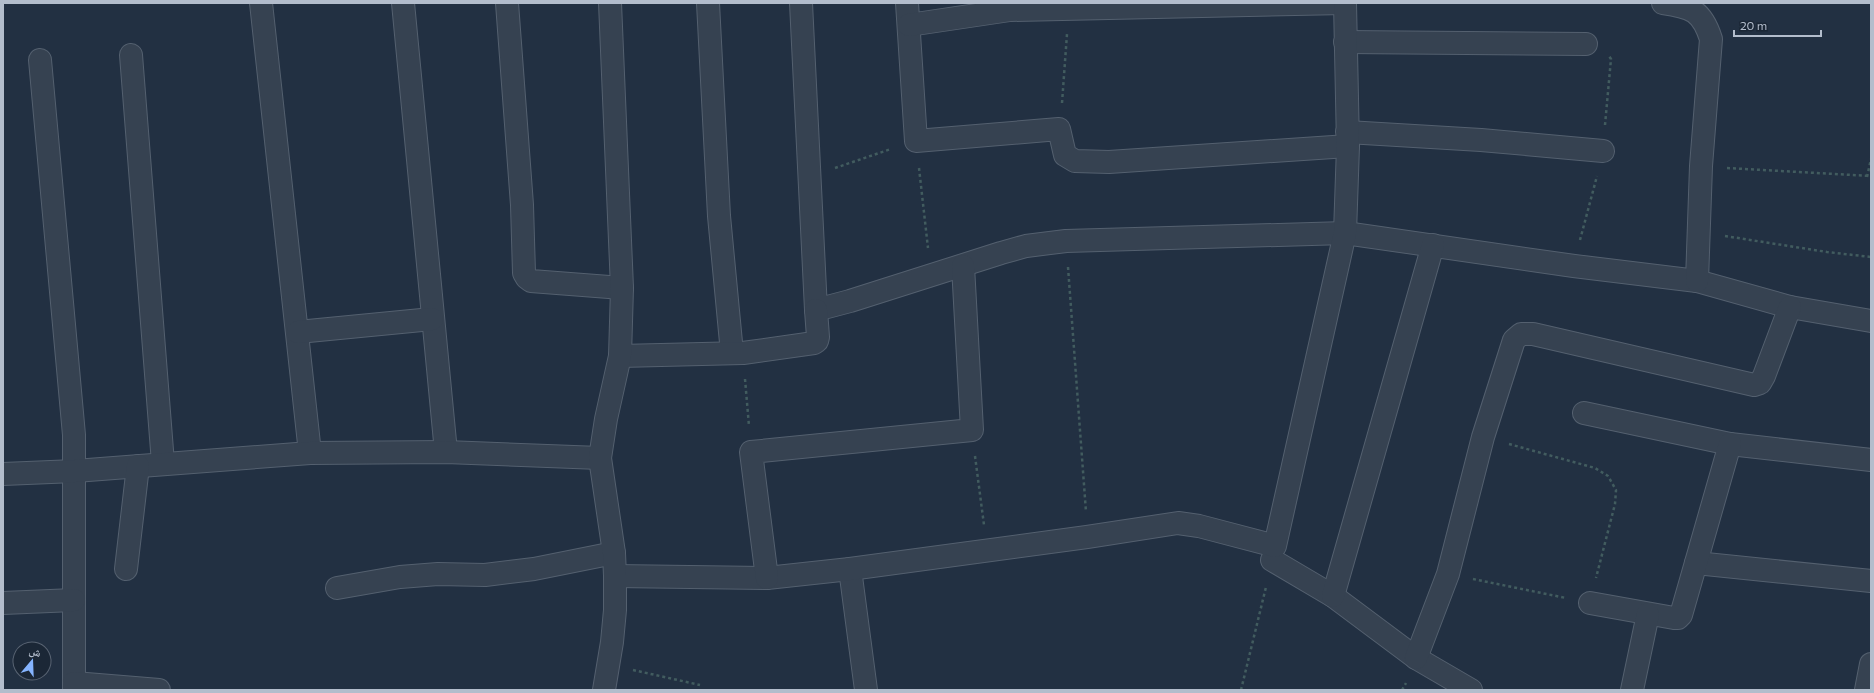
<svg xmlns="http://www.w3.org/2000/svg" width="1874" height="693" font-family="Commissioner,'Noto Naskh Arabic',sans-serif">
  <style>
    .lines { fill: none; stroke-linecap: round; stroke-linejoin: round }
    .street-casing { stroke: #54606f; stroke-width: 24 }
    .path { stroke: #425c5f; stroke-width: 2.5; stroke-dasharray: 3 3; stroke-linecap: butt }
    .street { stroke: #364251; stroke-width: 22 }
  </style>
  <rect width="100%" height="100%" fill="#223042"/>
  <g class="lines">
    <!-- street casing -->
    <g class="street-casing">
      <g id="street">
        <polyline points="261,3 310,453"/>
        <polyline points="403,3 446,452"/>
        <polyline points="507,3 522,205 524,273 527,278 531,281 622,288"/>
        <polyline points="708,3 719,216 732,353"/>
        <polyline points="801,3 816,310 850,301 1001,253 1026,246 1066,241 1345,233 1574,266 1697,281 1790,307 1871,321"/>
        <polyline points="907,3 916,141 1059,129 1065,155 1075,161 1109,162 1348,146"/>
        <path d="M1663,3C1692,7 1702,11 1711,39L1701,166L1697,281"/>
        <polyline points="909,25 1010,10 1345,3"/>
        <polyline points="1345,42 1586,44"/>
        <polyline points="131,55 163,463"/>
        <polyline points="40,60 74,435 74,690"/>
        <polyline points="1347,132 1481,140 1603,151"/>
        <polyline points="298,332 432,319"/>
        <polyline points="620,356 743,353 814,343 817,341 818,337 816,310"/>
        <polyline points="1584,413 1730,444 1871,460"/>
        <polyline points="3,474 75,471 310,453 446,452 600,458"/>
        <polyline points="1272,560 1333,596 1416,658 1471,690"/>
        <polyline points="1696,563 1871,581"/>
        <polyline points="126,569 138,466"/>
        <polyline points="850,569 866,690"/>
        <polyline points="615,576 767,578 850,569 1087,537 1178,523 1199,526 1275,546 1345,233 1348,146 1345,3"/>
        <polyline points="767,578 751,452 972,430 963,266"/>
        <polyline points="337,588 400,577 438,574 485,575 534,569 614,553"/>
        <polyline points="1333,596 1433,245"/>
        <polyline points="3,603 74,600"/>
        <polyline points="1590,603 1674,618 1678,618 1681,615 1730,444"/>
        <polyline points="1416,658 1448,574 1483,437 1514,340 1521,334 1533,334 1754,385 1760,383 1764,376 1790,307"/>
        <polyline points="74,683 159,690"/>
        <polyline points="604,690 612,642 615,610 615,576 614,553 600,458 606,419 620,356 622,288 610,3"/>
        <polyline points="1632,690 1648,614"/>
        <polyline points="1866,690 1871,664"/>
      </g>
    </g>
    <!-- path -->
    <g class="path">
      <polyline points="1062,103 1067,34"/>
      <polyline points="1605,125 1611,59 1609,56"/>
      <polyline points="835,168 891,149"/>
      <polyline points="919,168 928,248"/>
      <polyline points="1727,168 1871,176"/>
      <polyline points="1867,177 1871,159"/>
      <polyline points="1725,236 1827,252 1871,257"/>
      <polyline points="1580,240 1597,176"/>
      <polyline points="1068,267 1086,512"/>
      <polyline points="745,379 749,426"/>
      <polyline points="1509,444 1595,468 1608,476 1616,490 1615,504 1596,578"/>
      <polyline points="975,456 984,525"/>
      <polyline points="1473,579 1566,598"/>
      <polyline points="633,670 700,685"/>
      <polyline points="1241,690 1266,587"/>
      <polyline points="1402,690 1406,683"/>
    </g>
    <!-- street -->
    <use href="#street" class="street"/>
  </g>
  <!-- border -->
  <rect width="1874" height="693" fill="none" stroke="#b3bdcc" stroke-width="8"/>
  <!-- north arrow -->
  <g transform="translate(32 661) rotate(19)"><circle r="19" fill="#1b2736" stroke="#586372"/>
  <path d="M0-3L7 15L0 10L-7 15Z" fill="#85b4ff"/>
  <text y="-6" font-size="11" font-weight="bold" text-anchor="middle" fill="#b3bdcc">ش</text>
  </g>
  <!-- scale -->
  <path d="M1734 30v6h87v-6" fill="none" stroke="#b3bdcc" stroke-width="2"/>
  <text x="1740" y="30" font-size="12" fill="#b3bdcc" stroke="#1b2736" stroke-width="3" paint-order="stroke">20 m</text>
</svg>
